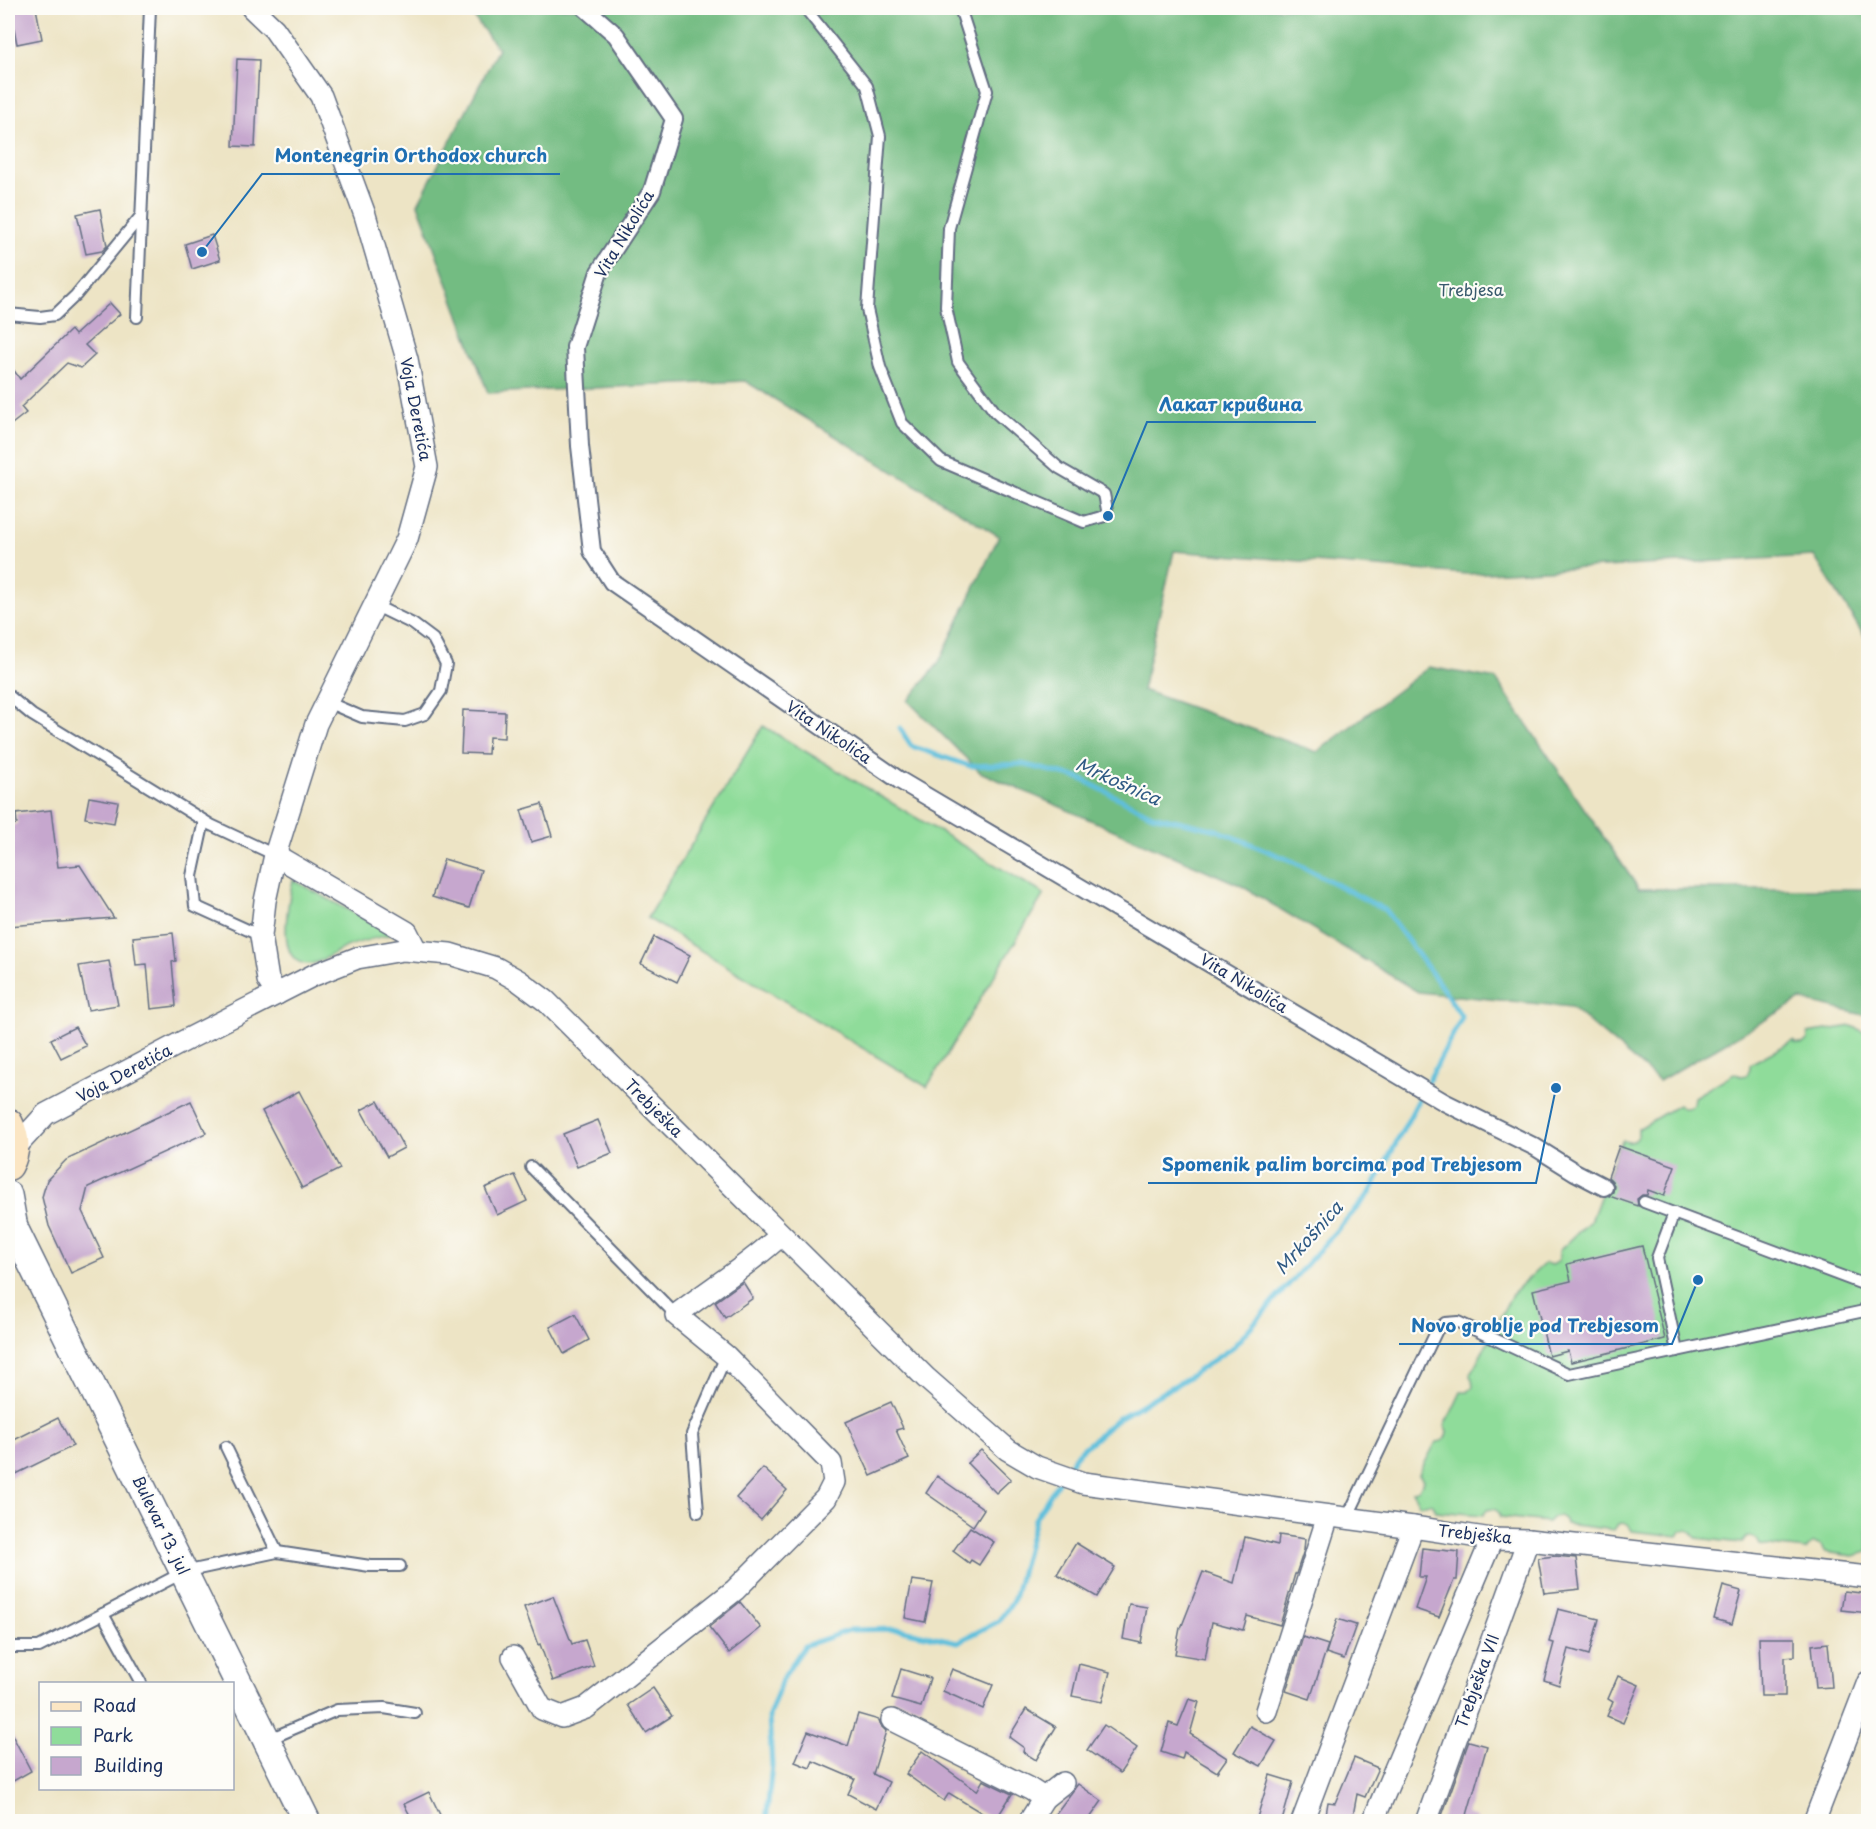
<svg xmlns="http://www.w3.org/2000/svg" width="1876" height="1829" font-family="'Playpen Sans',sans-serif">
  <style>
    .green { fill: #8fdc9a; stroke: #55867c; stroke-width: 1.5 }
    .forest { fill: #73bc82; stroke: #477670; stroke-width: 1.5 }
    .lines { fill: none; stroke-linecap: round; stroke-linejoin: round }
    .stream { stroke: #5ebfdc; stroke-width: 5 }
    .building { fill: #c6a7ce }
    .service-casing { stroke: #646e82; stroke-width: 14 }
    .pedestrian-casing { stroke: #646e82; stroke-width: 20 }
    .minor-casing { stroke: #646e82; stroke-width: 24 }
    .tertiary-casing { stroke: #646e82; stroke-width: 30 }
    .secondary-casing { stroke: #646e82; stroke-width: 33 }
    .service { stroke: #fff; stroke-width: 10 }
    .pedestrian { stroke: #fff; stroke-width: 16 }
    .minor { stroke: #fff; stroke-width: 21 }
    .tertiary { stroke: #fff; stroke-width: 27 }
    .secondary { stroke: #fbe6c4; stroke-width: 30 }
    .labels { text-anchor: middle; stroke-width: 4.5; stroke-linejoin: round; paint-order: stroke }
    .street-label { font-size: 16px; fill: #1b2f5e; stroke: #fdfcf7 }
    .park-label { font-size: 16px; fill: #385a6d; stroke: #fdfcf7 }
    .water-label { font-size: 18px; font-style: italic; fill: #2f5a84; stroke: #fdfcf7 }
    .leader { fill: none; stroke: #1f6fb2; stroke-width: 2 }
    .callout-dot { fill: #1f6fb2; stroke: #fdfcf7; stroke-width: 2 }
    .callout-label { font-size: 18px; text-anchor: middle; font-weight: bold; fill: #1f6fb2; stroke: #fdfcf7; stroke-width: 4.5; stroke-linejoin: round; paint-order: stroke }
  </style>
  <rect width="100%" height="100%" fill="#fdfcf7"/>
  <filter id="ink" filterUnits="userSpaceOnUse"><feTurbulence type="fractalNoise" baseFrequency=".0167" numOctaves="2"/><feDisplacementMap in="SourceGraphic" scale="12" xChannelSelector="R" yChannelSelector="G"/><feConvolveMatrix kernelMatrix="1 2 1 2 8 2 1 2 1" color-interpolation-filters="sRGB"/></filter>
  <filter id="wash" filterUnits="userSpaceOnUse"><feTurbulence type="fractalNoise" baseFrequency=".008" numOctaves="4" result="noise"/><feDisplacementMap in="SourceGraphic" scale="24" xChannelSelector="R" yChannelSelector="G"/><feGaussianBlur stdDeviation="1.35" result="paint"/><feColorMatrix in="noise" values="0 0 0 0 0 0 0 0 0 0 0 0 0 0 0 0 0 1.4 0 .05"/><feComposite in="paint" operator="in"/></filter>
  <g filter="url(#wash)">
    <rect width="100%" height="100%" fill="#ede4c5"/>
    <!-- green -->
    <g class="green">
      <polygon points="763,726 1044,894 927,1087 647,918"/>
      <path d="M293,880L393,934C376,938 360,941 344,948C335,952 318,964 310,964C273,966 289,899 293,880Z"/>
      <path d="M1852,1026L1868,1034V1552L1853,1556L1824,1552L1821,1546L1814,1543L1808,1547L1806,1550L1760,1545L1757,1539C1751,1535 1746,1537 1742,1543L1696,1538L1692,1532C1686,1528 1681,1530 1678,1536L1632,1531C1629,1524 1625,1522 1618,1524L1614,1530L1566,1524L1565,1520L1560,1516L1553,1517L1548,1522L1501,1517C1499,1510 1494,1508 1487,1510L1483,1515L1436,1511L1433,1504L1430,1503L1420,1505L1412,1491C1419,1491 1422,1487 1423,1480L1419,1474L1436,1442C1443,1442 1447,1439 1448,1432L1445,1426L1461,1392H1468L1473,1386L1472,1379L1470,1376L1512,1294L1545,1263L1552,1265C1558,1263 1561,1258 1559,1251L1592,1219L1619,1146L1623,1140C1629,1144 1634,1142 1638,1136V1129L1678,1105C1683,1110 1688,1109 1693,1104L1694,1097L1734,1073L1740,1076L1747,1075L1750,1068V1064L1793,1041L1796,1044H1803L1808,1039V1033Z"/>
    </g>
    <!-- forest -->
    <polygon class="forest" points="467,8 1868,8 1868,642 1814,556 1467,574 1174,551 1142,690 1317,752 1429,667 1496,679 1639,889 1868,889 1868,1016 1800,1000 1659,1081 1571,1007 1418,992 1240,885 980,772 908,701 938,664 999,536 745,381 488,393 418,204 498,49"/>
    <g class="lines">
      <!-- stream -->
      <g class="stream">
        <polyline points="900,728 911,746 970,766 1022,764 1079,778 1152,815 1217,830 1292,861 1385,910 1436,979 1462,1017 1370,1193 1233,1347 1184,1380 1117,1419 1076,1455 1065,1471"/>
        <polyline points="766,1822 772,1765 769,1716 782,1680 804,1646 850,1630 898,1629 958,1642 999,1621 1014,1599 1035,1519 1060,1479"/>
      </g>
    </g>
    <g id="blocks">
      <!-- building -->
      <g class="building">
        <polygon points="10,8 36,8 42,39 17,44"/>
        <polygon points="237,59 259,60 255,147 233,146"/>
        <polygon points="100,209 107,246 102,251 86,254 77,214"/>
        <polygon points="212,235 220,260 192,269 185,244"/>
        <polygon points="110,303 120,314 85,345 95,355 81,368 67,363 21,407 26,413 8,427 8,362 20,379 71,330 75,335"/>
        <polygon points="463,710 505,712 504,738 489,737 488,754 461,753"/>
        <polygon points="89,797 118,802 114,823 85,818"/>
        <polygon points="542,804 552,836 531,842 521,810"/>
        <polygon points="51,810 58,867 80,865 114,918 8,926 8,826 17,824 16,814"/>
        <polygon points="444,859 481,870 469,908 432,897"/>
        <polygon points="173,933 176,961 172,962 176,1006 151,1009 147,964 136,965 133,937"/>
        <polygon points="654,937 690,955 677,982 641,964"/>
        <polygon points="109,961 118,1005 88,1010 79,966"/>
        <polygon points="75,1027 86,1046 61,1058 51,1039"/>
        <polygon points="299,1091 340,1169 302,1188 262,1111"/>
        <polygon points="191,1101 206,1133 88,1187 82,1211 104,1258 71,1273 49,1226 42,1197 47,1180 66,1160"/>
        <polygon points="378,1101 404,1148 387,1157 361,1110"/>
        <polygon points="598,1120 612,1153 577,1167 563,1134"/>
        <polygon points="1619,1146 1675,1166 1664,1196 1648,1190 1647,1195 1642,1195 1637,1199 1638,1206 1609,1196 1613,1192 1614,1186 1612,1181 1608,1177"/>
        <polygon points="515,1175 527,1201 497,1215 485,1188"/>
        <polygon points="1642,1246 1665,1339 1571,1362 1568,1351 1549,1356 1533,1290 1571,1281 1567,1264"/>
        <polygon points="743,1282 753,1298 725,1318 715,1302"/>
        <polygon points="575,1314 589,1340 564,1354 550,1327"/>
        <polygon points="891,1402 903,1428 896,1430 909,1459 871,1476 846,1422"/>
        <polygon points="58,1418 73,1446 8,1478 8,1443"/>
        <polygon points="981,1450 1011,1479 996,1493 967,1463"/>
        <polygon points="763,1468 787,1490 761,1520 736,1498"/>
        <polygon points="937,1476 984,1509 973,1526 926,1493"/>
        <polygon points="970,1527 994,1542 979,1565 971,1560 969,1563 953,1551"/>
        <polygon points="1279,1535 1305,1539 1304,1550 1296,1574 1295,1574 1280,1625 1247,1616 1243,1630 1212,1622 1205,1659 1175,1654 1180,1628 1181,1628 1203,1572 1234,1583 1245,1537 1278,1545"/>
        <polygon points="1076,1543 1115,1567 1097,1597 1057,1574"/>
        <polygon points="1422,1548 1459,1552 1457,1580 1454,1580 1439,1617 1415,1609 1426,1577 1419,1577"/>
        <polygon points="1555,1556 1576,1558 1580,1589 1544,1593 1538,1558"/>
        <polygon points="912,1580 933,1583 925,1622 905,1618"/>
        <polygon points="1723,1586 1741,1591 1732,1624 1714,1619"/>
        <polygon points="1844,1591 1869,1594 1869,1613 1841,1610"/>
        <polygon points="553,1596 572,1644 585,1640 594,1666 553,1681 540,1644 538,1645 524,1607"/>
        <polygon points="740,1602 761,1628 729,1653 709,1627"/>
        <polygon points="1129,1604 1147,1607 1141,1643 1123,1639"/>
        <polygon points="1558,1609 1599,1619 1589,1655 1569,1649 1559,1685 1544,1680 1554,1643 1549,1642"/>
        <polygon points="1337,1619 1356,1625 1344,1659 1326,1653"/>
        <polygon points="1303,1637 1328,1645 1310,1699 1286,1691"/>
        <polygon points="1759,1638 1795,1638 1795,1656 1785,1657 1785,1696 1761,1696"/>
        <polygon points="1828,1643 1832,1687 1816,1688 1812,1645"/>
        <polygon points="1079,1664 1110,1672 1102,1702 1072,1696"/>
        <polygon points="901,1669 930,1678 921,1707 892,1699"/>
        <polygon points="952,1669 993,1685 983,1709 943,1691"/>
        <polygon points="1618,1676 1639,1685 1623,1723 1607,1716 1613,1702 1608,1699"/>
        <polygon points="653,1688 672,1716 646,1733 628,1705"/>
        <polygon points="1189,1699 1199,1702 1190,1734 1227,1758 1217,1772 1184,1752 1182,1759 1161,1752 1169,1723 1178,1726"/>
        <polygon points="1026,1709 1056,1727 1036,1760 1023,1752 1024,1748 1009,1737"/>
        <polygon points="858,1714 879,1720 881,1726 886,1731 873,1774 889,1782 876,1809 848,1794 855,1779 813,1761 810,1768 795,1762 808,1731 848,1746"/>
        <polygon points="1104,1725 1137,1748 1120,1773 1087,1750"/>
        <polygon points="1250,1726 1276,1741 1261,1766 1234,1752"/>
        <polygon points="8,1727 31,1771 8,1784"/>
        <polygon points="1469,1741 1487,1746 1467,1815 1477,1818 1477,1821 1440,1821"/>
        <polygon points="922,1751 977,1791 983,1780 1012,1794 995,1821 949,1793 944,1801 906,1774"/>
        <polygon points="1354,1758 1378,1768 1365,1797 1357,1794 1352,1821 1325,1821 1328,1802 1335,1803"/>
        <polygon points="1270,1775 1293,1782 1282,1821 1256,1821"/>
        <polygon points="1078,1784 1102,1801 1088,1821 1050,1821"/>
        <polygon points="429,1792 441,1817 433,1821 413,1821 404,1804"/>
      </g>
    </g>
  </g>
  <g filter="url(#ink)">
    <use href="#blocks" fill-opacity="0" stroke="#646e82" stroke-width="1.5"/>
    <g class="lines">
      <!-- service casing -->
      <g class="service-casing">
        <g id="service">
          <polyline points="805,8 867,86 880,136 867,309 880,367 902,423 941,461 1084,522 1108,515 1104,494 1059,468 995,412 958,362 946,307 949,228 987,91 960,8"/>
          <polyline points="8,314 40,317 55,315 76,295 141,216"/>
          <polyline points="137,317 150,8"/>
          <polyline points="8,695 32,715 211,825 275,855"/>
          <polyline points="327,702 362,717 405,721 425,714 441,691 446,664 433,639 413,624 374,605"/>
          <polyline points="204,821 192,876 195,906 261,936"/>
          <polyline points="531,1167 676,1315"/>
          <polyline points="1644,1202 1868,1286"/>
          <polyline points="1674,1213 1657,1258 1677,1351"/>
          <polyline points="226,1447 277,1552"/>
          <polyline points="698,1512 692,1434 726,1356"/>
          <polyline points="1347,1518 1437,1330 1445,1323 1458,1322 1569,1374 1864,1311 1868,1302"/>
          <polyline points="103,1614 141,1683"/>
          <polyline points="8,1641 12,1647 39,1647 184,1572 277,1552 370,1566 400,1566"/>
          <polyline points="267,1740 337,1710 384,1708 415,1713"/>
        </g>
      </g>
      <!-- pedestrian casing -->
      <g class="pedestrian-casing">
        <polyline id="pedestrian" points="585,8 616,35 674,119 652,191 599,272 575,347 580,446 592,551 612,582 899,780 1444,1102 1535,1147 1575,1172 1604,1187"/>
      </g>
      <!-- minor casing -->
      <g class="minor-casing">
        <g id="minor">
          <polyline points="252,8 274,29 321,96 365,215 407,359 427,467 407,539 316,724 275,855 265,901 261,936 268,980 277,994"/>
          <polyline points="275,855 407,932 416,950"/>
          <polyline points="13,1150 46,1114 184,1041 314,975 357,958 403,950 450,954 496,968 519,981 546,1001 926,1378 1008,1450 1037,1467 1083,1483 1413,1527 1492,1539 1528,1540 1868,1577"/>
          <path d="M513,1657L542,1709L562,1717L586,1708L735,1590L826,1498L834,1482L831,1463L726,1356L676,1315C711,1288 749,1265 781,1235"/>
          <polyline points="1266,1711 1328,1516"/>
          <polyline points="892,1720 1030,1789 1044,1798"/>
          <polyline points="1376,1814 1492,1539"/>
          <polyline points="1029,1822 1044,1798 1063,1783"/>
          <polyline points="1302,1822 1413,1527"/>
          <polyline points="1426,1822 1528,1540"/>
          <polyline points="1814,1822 1868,1682"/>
        </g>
      </g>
      <!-- tertiary casing -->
      <g class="tertiary-casing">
        <g id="tertiary">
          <polyline points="8,1195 14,1228"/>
          <polyline points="8,1219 14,1228 307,1822"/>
        </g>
      </g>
      <!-- secondary casing -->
      <g class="secondary-casing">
        <path id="secondary" d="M8,1124C15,1138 15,1152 8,1165"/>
      </g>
      <!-- service -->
      <use href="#service" class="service"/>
      <!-- pedestrian -->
      <use href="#pedestrian" class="pedestrian"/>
      <!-- minor -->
      <use href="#minor" class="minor"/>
      <!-- tertiary -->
      <use href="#tertiary" class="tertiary"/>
      <!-- secondary -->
      <use href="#secondary" class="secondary"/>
    </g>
  </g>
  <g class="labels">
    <!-- street labels -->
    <g class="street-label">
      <text transform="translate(624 234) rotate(-59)" y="6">Vita Nikolića</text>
      <text transform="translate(416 409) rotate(79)" y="6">Voja Deretića</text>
      <text transform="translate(829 732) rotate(34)" y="6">Vita Nikolića</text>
      <text transform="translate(1244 983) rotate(31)" y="6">Vita Nikolića</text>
      <text transform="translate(124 1073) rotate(-28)" y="6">Voja Deretića</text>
      <text transform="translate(654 1108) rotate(45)" y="6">Trebješka</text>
      <text transform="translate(161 1525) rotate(64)" y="6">Bulevar 13. jul</text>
      <text transform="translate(1475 1534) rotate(6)" y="6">Trebješka</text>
      <text transform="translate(1477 1681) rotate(-70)" y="6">Trebješka VII</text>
    </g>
    <!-- park labels -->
    <g class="park-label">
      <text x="1471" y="296">Trebjesa</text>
    </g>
    <!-- water labels -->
    <g class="water-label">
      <text transform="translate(1118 782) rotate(24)" y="6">Mrkošnica</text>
      <text transform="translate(1309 1238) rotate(-48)" y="6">Mrkošnica</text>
    </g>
  </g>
  <!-- callouts -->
  <path class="leader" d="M202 252L262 174H560M1108 516L1147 422H1316M1556 1088L1536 1183H1148M1698 1280L1672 1344H1399"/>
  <g class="callout-dot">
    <circle cx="202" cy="252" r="6"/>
    <circle cx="1108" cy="516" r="6"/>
    <circle cx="1556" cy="1088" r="6"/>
    <circle cx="1698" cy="1280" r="6"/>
  </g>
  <g class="callout-label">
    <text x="411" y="162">Montenegrin Orthodox church</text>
    <text x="1231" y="411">Лакат кривина</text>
    <text x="1342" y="1171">Spomenik palim borcima pod Trebjesom</text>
    <text x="1535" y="1332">Novo groblje pod Trebjesom</text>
  </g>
  <!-- margin -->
  <rect width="1876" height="1829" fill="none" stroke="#fdfcf7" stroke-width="30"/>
  <!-- legend -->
  <rect x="39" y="1682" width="195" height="108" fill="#fdfcf7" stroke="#a3aaba" stroke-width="1.5"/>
  <rect x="51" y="1702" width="30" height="9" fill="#fbe6c4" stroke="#a3aaba" stroke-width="1.5"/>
  <text x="93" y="1712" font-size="18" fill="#1b2f5e">Road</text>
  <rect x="51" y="1727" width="30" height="18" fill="#8fdc9a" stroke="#a3aaba" stroke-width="1.5"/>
  <text x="93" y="1742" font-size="18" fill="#1b2f5e">Park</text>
  <rect x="51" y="1757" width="30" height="18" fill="#c6a7ce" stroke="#a3aaba" stroke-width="1.5"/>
  <text x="93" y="1772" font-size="18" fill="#1b2f5e">Building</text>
</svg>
